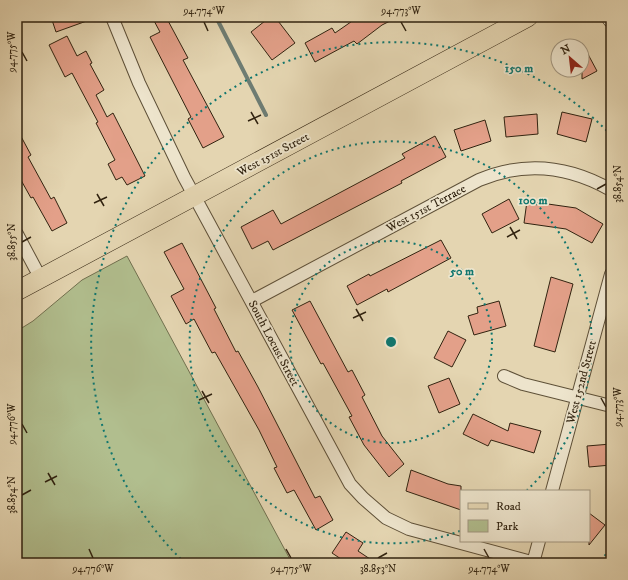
<svg xmlns="http://www.w3.org/2000/svg" width="628" height="580" font-family="'IM FELL DW Pica',serif">
  <style>
    .green { fill: #b1be8e; stroke: #71704f }
    .lines { fill: none; stroke-linecap: round; stroke-linejoin: round }
    .stream { stroke: #6e7c72; stroke-width: 4 }
    .building { fill: #e3a089; stroke: #312310 }
    .street-casing { stroke: #5e5038; stroke-width: 14 }
    .secondary-casing { stroke: #312310; stroke-width: 18 }
    .primary-casing { stroke: #312310; stroke-width: 20 }
    .path { stroke: #312310; stroke-width: 2.5; stroke-dasharray: 3 2; stroke-linecap: butt }
    .street { stroke: #ede4cc; stroke-width: 12 }
    .secondary { stroke: #ede4cc; stroke-width: 17 }
    .primary { stroke: #e4d5b1; stroke-width: 19 }
    .ticks { fill: none; stroke: #312310; stroke-width: 1.5 }
    .ring { fill: none; stroke: #0f766e; stroke-width: 2; stroke-dasharray: 2 4 }
    .labels { text-anchor: middle; stroke-width: 3.5; stroke-linejoin: round; paint-order: stroke }
    .street-label { font-size: 12px; fill: #312310; stroke: #ede4cc }
    .centre { fill: #0f766e; stroke: #ede4cc; stroke-width: 2 }
    .ring-label { font-size: 12px; text-anchor: middle; font-weight: bold; fill: #0f766e; stroke: #ede4cc; stroke-width: 3.5; stroke-linejoin: round; paint-order: stroke }
    .neatline { fill: none; stroke: #312310; stroke-width: 1.5 }
    .ticks-label { font-size: 10px; text-anchor: middle; fill: #312310 }
  </style>
  <rect width="100%" height="100%" fill="#e4d5b1"/>
  <filter id="stains"><feTurbulence type="fractalNoise" baseFrequency=".005" numOctaves="4"/><feColorMatrix values="0 0 0 0 .2 0 0 0 0 .09 0 0 0 0 .02 0 0 0 .5 -.17"/></filter>
  <radialGradient id="worn" r=".72"><stop offset=".6" stop-color="#630" stop-opacity="0"/><stop offset="1" stop-color="#630" stop-opacity=".3"/></radialGradient>
  <!-- green -->
  <polygon class="green" points="127,256 292,563 17,563 17,331 33,321 82,280"/>
  <g class="lines">
    <!-- stream -->
    <polyline class="stream" points="216,17 266,115"/>
  </g>
  <!-- building -->
  <g class="building">
    <polygon points="51,17 95,17 95,18 56,32"/>
    <polygon points="152,17 166,17 188,58 183,60 224,137 203,148 188,119 191,117 150,37 160,32"/>
    <polygon points="270,17 275,17 295,43 272,60 251,32"/>
    <polygon points="358,17 398,17 382,25 357,44 354,41 315,62 305,43 332,28 335,33"/>
    <polygon points="67,36 77,56 86,51 92,63 90,64 104,90 96,95 107,117 113,113 145,176 127,185 122,177 116,180 108,164 115,160 96,123 98,122 72,73 65,77 49,45"/>
    <polygon points="582,43 597,71 582,79"/>
    <polygon points="562,112 592,119 586,142 557,134"/>
    <polygon points="537,114 538,134 506,137 504,117"/>
    <polygon points="485,120 491,141 461,151 454,130"/>
    <polygon points="17,129 31,155 28,157 51,199 54,197 67,223 52,231 33,197 31,198 17,173"/>
    <polygon points="435,136 446,157 401,181 402,183 273,250 268,241 252,249 241,227 273,210 281,224 405,158 402,154"/>
    <polygon points="509,199 519,219 492,233 482,214"/>
    <polygon points="527,201 576,208 603,224 592,243 566,229 524,223"/>
    <polygon points="441,240 451,258 388,292 387,289 357,305 347,286 369,274 370,276"/>
    <polygon points="182,243 216,308 214,309 236,352 238,351 258,387 315,498 320,496 333,520 316,530 294,490 287,493 274,468 277,467 259,430 215,352 212,353 194,319 186,324 171,296 184,289 164,252"/>
    <polygon points="551,277 573,284 555,352 534,346"/>
    <polygon points="310,301 348,372 352,370 365,395 362,397 382,436 404,464 389,477 364,445 349,417 352,416 323,363 321,364 292,310"/>
    <polygon points="499,301 506,326 474,335 468,316 478,313 477,307"/>
    <polygon points="448,331 466,340 452,367 434,358"/>
    <polygon points="449,378 460,404 439,413 428,386"/>
    <polygon points="473,414 508,431 510,423 541,431 534,453 491,440 488,446 463,434"/>
    <polygon points="611,444 611,465 589,467 587,446"/>
    <polygon points="411,470 448,484 461,486 461,510 406,491"/>
    <polygon points="589,513 605,525 589,545"/>
    <polygon points="346,532 363,543 358,551 376,563 347,563 332,553"/>
  </g>
  <g class="lines">
    <!-- street casing -->
    <g class="street-casing">
      <g id="street">
        <polyline points="112,17 139,83 184,177 350,484 363,498 386,518 409,529 535,563"/>
        <polyline points="17,234 41,279"/>
        <path d="M252,301L479,180C524,161 569,166 611,190"/>
        <polyline points="504,376 523,384 611,406"/>
        <polyline points="552,491 611,274"/>
        <polyline points="533,563 539,541"/>
      </g>
    </g>
    <!-- secondary casing -->
    <g class="secondary-casing">
      <polyline id="secondary" points="610,17 611,19"/>
    </g>
    <!-- primary casing -->
    <g class="primary-casing">
      <polyline id="primary" points="17,291 528,17"/>
    </g>
    <!-- path -->
    <polyline class="path" points="581,17 583,20 589,17"/>
    <!-- street -->
    <use href="#street" class="street"/>
    <!-- secondary -->
    <use href="#secondary" class="secondary"/>
    <!-- primary -->
    <use href="#primary" class="primary"/>
  </g>
  <!-- ticks -->
  <path class="ticks" d="M204,22L208,31M401,22L406,31M22,52L27,61M251,112L258,124M248,121L261,115M597,189L606,184M97,194L104,206M94,203L107,197M510,227L517,239M507,237L520,230M22,242L31,237M356,309L363,321M353,318L366,312M202,391L209,403M601,398L606,407M199,400L212,394M22,424L27,433M48,473L55,485M45,482L57,476M22,495L31,490M89,549L93,558M286,549L291,558M484,549L489,558M378,558L387,553"/>
  <!-- distance rings -->
  <g class="ring">
    <circle cx="391" cy="342" r="101"/>
    <path d="M460 531A201 201 0 1 1 527 490"/>
    <path d="M610 550A302 302 0 0 1 597 563M185 563A302 302 0 1 1 610 134"/>
  </g>
  <g class="labels">
    <!-- street labels -->
    <g class="street-label">
      <text transform="translate(273 154) rotate(-28)" y="4">West 151st Street</text>
      <text transform="translate(426 208) rotate(-28)" y="4">West 151st Terrace</text>
      <text transform="translate(274 343) rotate(62)" y="4">South Locust Street</text>
      <text transform="translate(581 382) rotate(-75)" y="4">West 152nd Street</text>
    </g>
  </g>
  <circle cx="391" cy="342" r="6" class="centre"/>
  <g class="ring-label">
    <text x="519" y="72">150 m</text>
    <text x="533" y="204">100 m</text>
    <text x="462" y="275">50 m</text>
  </g>
  <!-- margin -->
  <rect width="628" height="580" fill="none" stroke="#e4d5b1" stroke-width="44"/>
  <!-- legend -->
  <rect x="460" y="490" width="130" height="52" fill="#ede4cc" stroke="#a29781"/>
  <rect x="468" y="503" width="20" height="6" fill="#e4d5b1" stroke="#a29781"/>
  <text x="496" y="510" font-size="12" fill="#312310">Road</text>
  <rect x="468" y="520" width="20" height="12" fill="#b1be8e" stroke="#a29781"/>
  <text x="496" y="530" font-size="12" fill="#312310">Park</text>
  <!-- north arrow -->
  <g transform="translate(570 58) rotate(332)"><circle r="19" fill="#ede4cc" stroke="#a29781"/>
  <path d="M0-3L7 15L0 10L-7 15Z" fill="#8f2418"/>
  <text y="-6" font-size="11" font-weight="bold" text-anchor="middle" fill="#312310">N</text>
  </g>
  <rect x="22" y="22" width="584" height="536" class="neatline"/>
  <g class="ticks-label">
    <text x="204" y="14">94.774°W</text>
    <text x="401" y="14">94.773°W</text>
    <text transform="translate(11 52) rotate(-90)" y="4">94.775°W</text>
    <text transform="translate(617 184) rotate(-90)" y="4">38.854°N</text>
    <text transform="translate(11 242) rotate(-90)" y="4">38.855°N</text>
    <text transform="translate(617 407) rotate(-90)" y="4">94.773°W</text>
    <text transform="translate(11 424) rotate(-90)" y="4">94.776°W</text>
    <text transform="translate(11 495) rotate(-90)" y="4">38.854°N</text>
    <text x="93" y="572">94.776°W</text>
    <text x="291" y="572">94.775°W</text>
    <text x="378" y="572">38.853°N</text>
    <text x="489" y="572">94.774°W</text>
  </g>
  <rect width="100%" height="100%" filter="url(#stains)"/>
  <rect width="100%" height="100%" fill="url(#worn)"/>
</svg>
